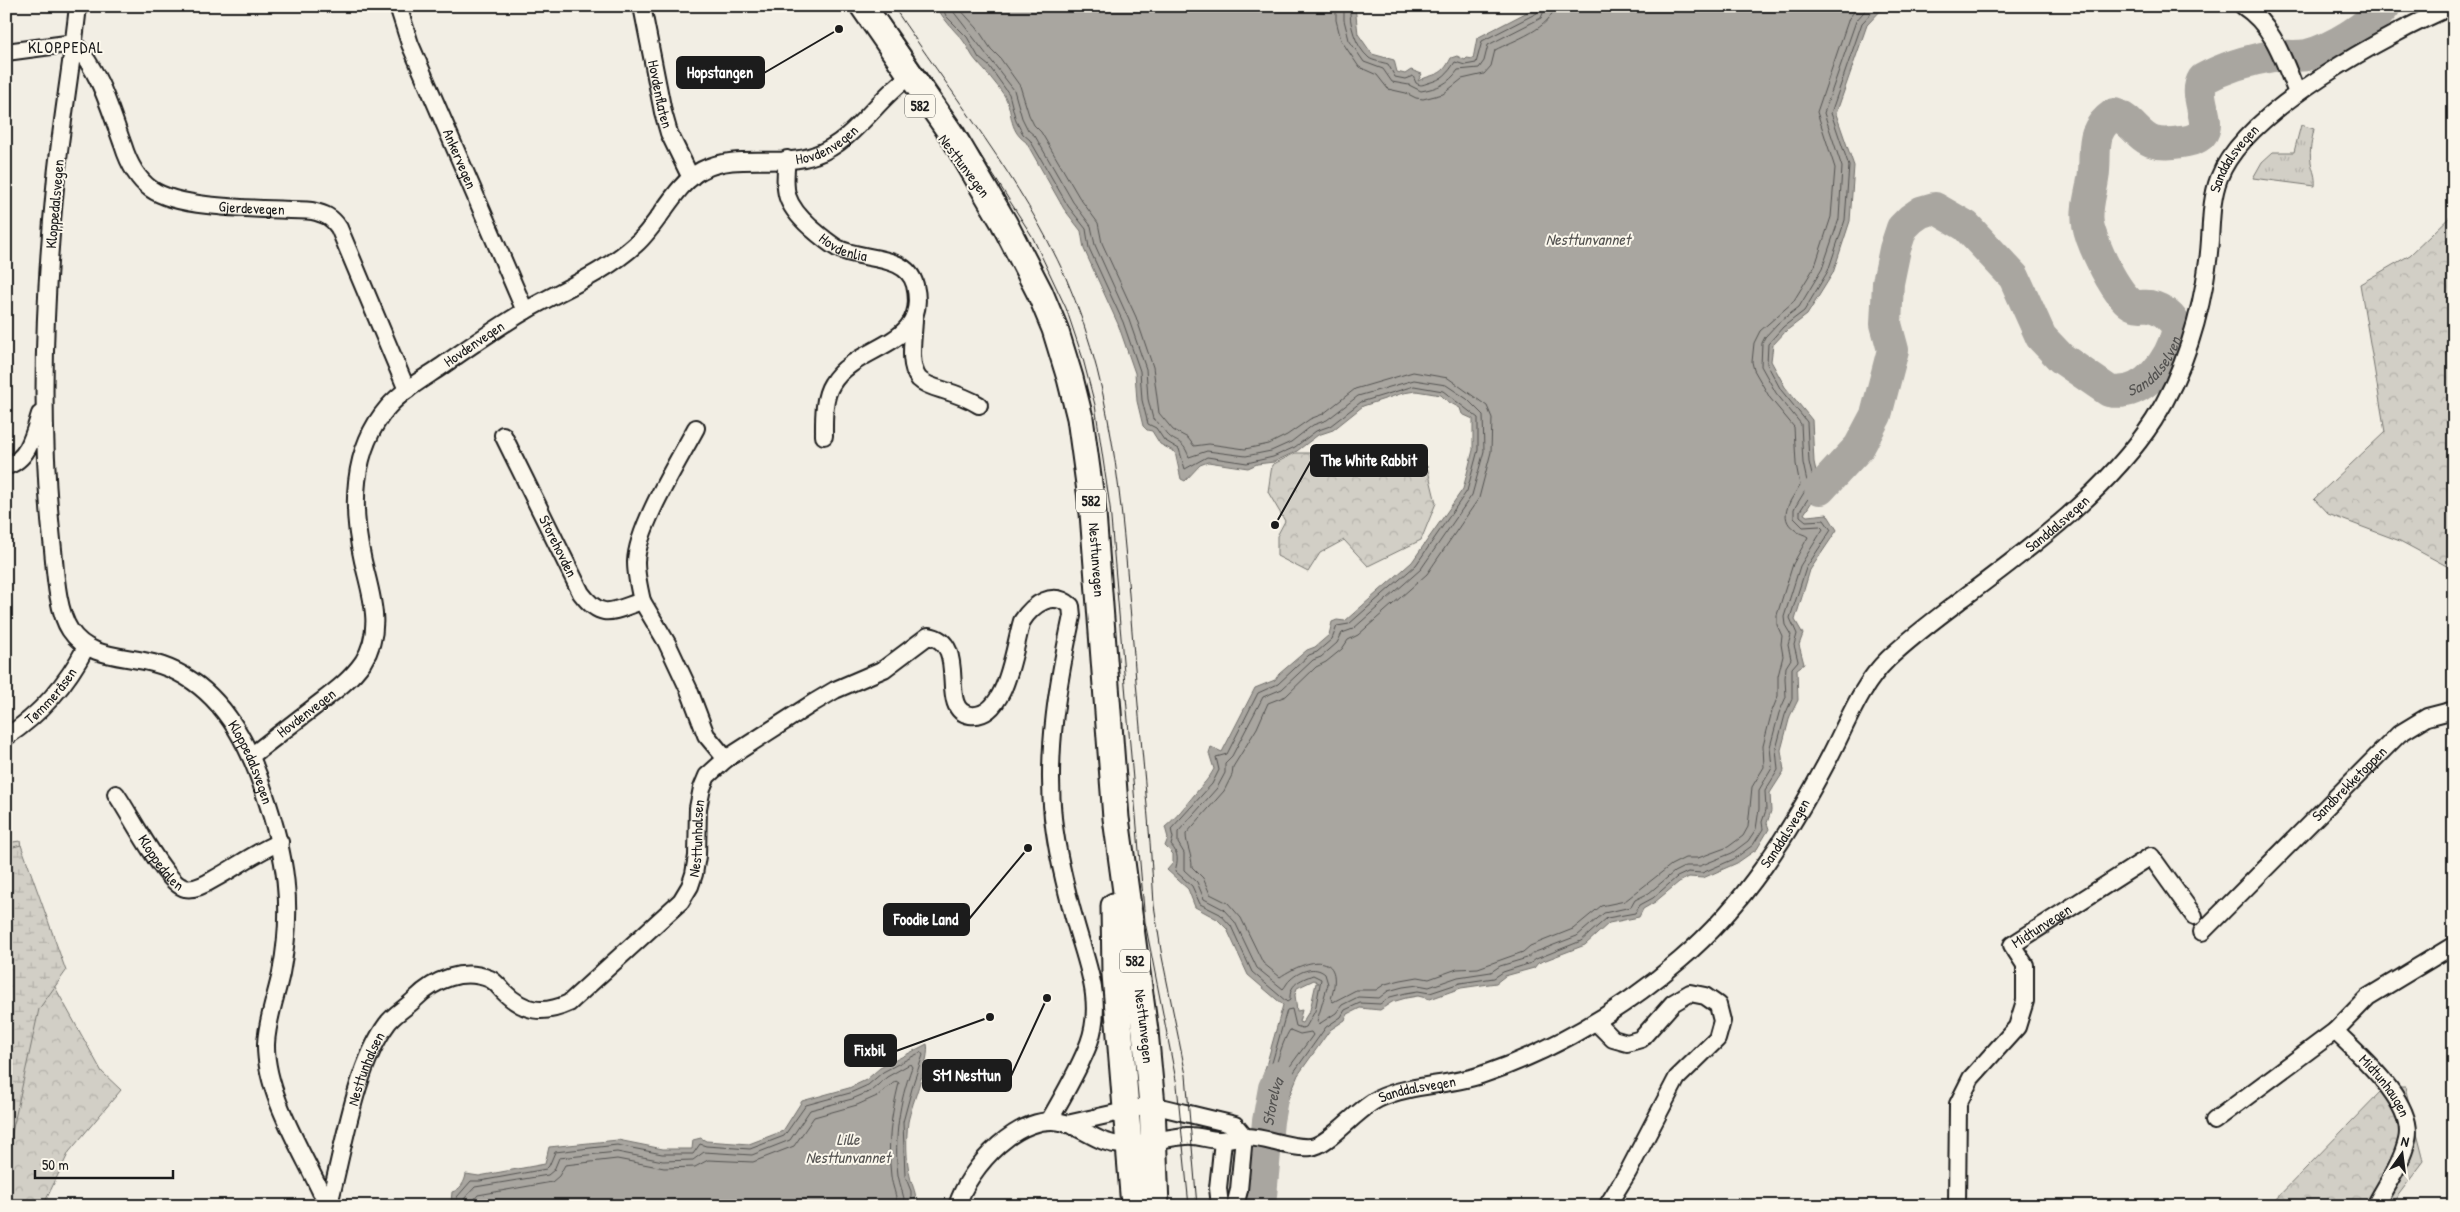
<svg xmlns="http://www.w3.org/2000/svg" width="2460" height="1212" font-family="'Patrick Hand',sans-serif">
  <style>
    .grass { fill: url(#grass-tufts); stroke: #777671 }
    .forest { fill: url(#forest-crowns); stroke: #777671 }
    .wetland { fill: url(#wetland-marsh); stroke: #777671 }
    .water { fill: #a9a6a0; stroke: #716f6b; fill-rule: evenodd }
    .lines { fill: none; stroke-linecap: round; stroke-linejoin: round }
    .shore { stroke: #545351; stroke-width: 1 }
    .river { stroke: #a9a6a0; stroke-width: 32 }
    .street-casing { stroke: #1c1c1c; stroke-width: 20 }
    .primary-casing { stroke: #1c1c1c; stroke-width: 29 }
    .street { stroke: #fbf7ec; stroke-width: 16 }
    .primary { stroke: #fbf7ec; stroke-width: 25 }
    .tram { stroke: #1c1c1c; stroke-width: 1 }
    .labels { text-anchor: middle; stroke-width: 4; stroke-linejoin: round; paint-order: stroke }
    .shield { fill: #fbf7ec; stroke: #5f5e5a; stroke-width: 1 }
    .shield-label { font-size: 14px; font-weight: bold; fill: #1c1c1c }
    .street-label { font-size: 15px; fill: #1c1c1c; stroke: #fbf7ec }
    .neighbourhood-label { font-size: 16px; letter-spacing: 1px; fill: #1c1c1c; stroke: #fbf7ec }
    .water-label { font-size: 16px; font-style: italic; fill: #545351; stroke: #fbf7ec }
    .leader { fill: none; stroke: #1c1c1c; stroke-width: 2 }
    .callout-dot { fill: #1c1c1c; stroke: #fbf7ec; stroke-width: 2 }
    .callout { fill: #1c1c1c; stroke: #1c1c1c; stroke-width: 2 }
    .callout-label { font-size: 16px; text-anchor: middle; font-weight: bold; fill: #fff }
  </style>
  <defs>
    <pattern id="grass-tufts" width="24" height="20" patternUnits="userSpaceOnUse" patternTransform="scale(1.25)"><rect width="24" height="20" fill="#d2cfc6"/><path d="M3 7l-1-3M5 7V3M7 7l1-3M15 17l-1-3M17 17v-4M19 17l1-3" fill="none" stroke="#b4b1aa"/></pattern>
    <pattern id="forest-crowns" width="20" height="18" patternUnits="userSpaceOnUse" patternTransform="scale(1.25)"><rect width="20" height="18" fill="#d2cfc6"/><path d="M2 6a3 3 0 1 1 6 0M12 15a3 3 0 1 1 6 0" fill="none" stroke="#b4b1aa"/></pattern>
    <pattern id="wetland-marsh" width="20" height="14" patternUnits="userSpaceOnUse" patternTransform="scale(1.25)"><rect width="20" height="14" fill="#d2cfc6"/><path d="M1 5h8M5 5V1M11 12h8M15 12V8" fill="none" stroke="#b4b1aa"/></pattern>
  </defs>
  <rect width="100%" height="100%" fill="#f2eee4"/>
  <filter id="ink" filterUnits="userSpaceOnUse"><feTurbulence type="fractalNoise" baseFrequency=".02" numOctaves="2"/><feDisplacementMap in="SourceGraphic" scale="10" xChannelSelector="R" yChannelSelector="G"/><feConvolveMatrix kernelMatrix="1 2 1 2 8 2 1 2 1" color-interpolation-filters="sRGB"/></filter>
  <g filter="url(#ink)">
    <!-- grass -->
    <path class="grass" d="M2301,125L2314,129C2312,140 2309,151 2311,162C2313,172 2316,176 2315,186L2253,178L2262,162L2273,152H2294Z"/>
    <!-- forest -->
    <g class="forest">
      <polygon points="2454,213 2454,570 2400,541 2328,514 2314,499 2385,432 2360,284 2410,255"/>
      <polygon points="1295,453 1343,453 1385,467 1427,466 1436,503 1421,540 1368,566 1344,540 1320,553 1308,572 1277,556 1277,536 1285,521 1268,492 1272,465"/>
      <polygon points="20,841 40,960 102,1072 121,1090 69,1152 43,1206 6,1206 6,843"/>
      <polygon points="2385,1087 2405,1087 2424,1161 2390,1206 2269,1206"/>
    </g>
    <!-- wetland -->
    <polygon class="wetland" points="21,845 66,971 39,1009 6,1160 6,849"/>
    <!-- water -->
    <g class="water">
      <path d="M936,6H1355L1358,34L1372,54L1394,60L1397,72L1405,74L1411,70L1422,74L1418,81C1436,72 1441,78 1451,58L1457,56L1465,60L1467,58L1473,59L1477,38L1539,6H1885L1867,25L1836,114L1854,166L1850,221L1833,273L1807,315L1786,331L1773,345L1771,361L1785,387L1812,420L1814,462L1820,489L1804,514L1807,516L1827,514L1837,530L1810,570L1795,620L1803,634L1799,645L1804,664L1797,669L1798,700L1790,716L1781,750L1784,771L1770,793L1771,811L1767,823L1769,829L1757,849L1737,863L1703,878L1689,877L1679,882L1655,902L1643,909L1639,917L1609,923L1585,945L1538,963L1534,968L1505,976L1496,983L1461,988L1430,999L1418,996L1406,998L1392,1002L1380,1010L1360,1008L1348,1014L1345,1020L1330,1030L1298,1075L1278,1123L1260,1119L1259,1091L1283,1005L1248,975L1227,929L1217,919L1195,907L1188,889L1167,870L1173,863V854L1165,846L1168,838L1165,827C1177,817 1185,806 1195,794C1202,785 1209,779 1214,769L1209,753L1211,747L1222,752L1255,688L1275,680L1279,674L1307,650L1315,647L1329,635L1332,622L1337,620L1345,621L1412,562L1463,489L1473,450V419L1462,414L1460,408L1447,401L1441,395L1416,391L1403,393L1363,406L1333,430L1318,435L1297,451L1274,462L1257,464L1248,468L1208,462L1200,465L1185,481L1181,479L1175,452L1160,444L1152,431L1147,430L1143,426L1137,401L1135,373L1118,324L1084,249L1081,231L1064,209L1026,142C1007,129 1014,111 1004,95C996,83 986,72 977,62C971,56 968,46 962,39C951,27 945,21 936,6ZM1314,980L1319,983H1316L1310,1010L1302,1023L1299,1022L1302,1010L1297,1011L1295,995L1297,988Z"/>
      <path d="M927,1044C931,1058 912,1102 908,1122C906,1138 906,1160 910,1176C912,1187 918,1194 915,1206H453L451,1202L452,1192C460,1190 465,1182 466,1174L479,1176L545,1164L549,1147L618,1140L663,1149H692L693,1140L701,1138L706,1141L749,1144L783,1131L802,1101L849,1088L866,1080L880,1068Z"/>
      <path d="M1263,1159L1275,1161C1266,1179 1269,1187 1273,1206H1249L1258,1164Z"/>
    </g>
    <g class="lines">
      <!-- shore -->
      <g class="shore">
        <path d="M942,6L946,16L967,37L979,58L989,66L1009,94L1016,121L1023,134L1030,140L1068,206L1086,229L1089,248L1123,322L1140,371L1142,400L1148,424L1156,428L1164,440L1179,449L1185,469L1207,457L1247,463L1273,457L1295,447L1316,431L1330,426L1361,402L1414,386L1443,391L1478,418V450L1467,491L1416,565L1349,624L1337,626L1332,639L1317,652L1309,655L1278,684L1258,693L1227,754L1216,757L1219,770L1212,784L1171,829L1173,838L1171,845C1179,854 1178,860 1175,871L1192,886L1200,904L1220,914L1231,926L1252,972L1287,1002L1290,1000C1289,984 1300,980 1313,975L1321,979L1315,1011L1306,1027L1302,1028L1296,1026L1292,1009L1287,1010L1264,1091L1265,1114L1274,1117L1280,1108L1294,1072L1326,1027L1341,1017L1345,1010L1360,1003L1380,1004L1390,997L1406,993L1418,991L1430,993L1460,983L1494,978L1503,972L1531,963L1536,959L1581,941L1607,918L1635,913L1640,905L1653,898L1677,877L1688,872L1702,873L1734,859L1753,845L1763,829L1762,822L1766,810L1765,791L1778,770L1776,749L1785,715L1792,699V668L1798,661L1794,645L1797,634L1790,618L1806,568L1831,530L1824,520L1806,521L1800,516V511L1815,488L1809,462L1807,422L1781,390L1767,364L1768,344L1783,327L1804,311L1828,271L1845,220L1849,166L1831,113L1862,23L1878,6"/>
        <path d="M949,6L1014,90L1022,118L1028,130L1035,136L1073,202L1091,226L1095,245L1129,320L1146,369L1148,399L1153,419C1160,423 1162,428 1167,434C1177,445 1182,438 1189,457L1207,451L1246,456L1271,451L1291,442L1313,425L1327,420L1358,396L1414,380L1446,385L1467,399L1483,415L1484,451L1472,495L1421,569L1353,629L1342,633L1337,643L1321,657L1313,660L1282,689L1263,697L1232,756L1225,763V773L1217,788L1178,832V843L1184,853V870L1197,882L1204,899L1223,909L1235,922L1257,968L1283,989C1286,986 1287,982 1291,979C1300,971 1315,965 1325,974L1328,984L1317,1021L1319,1024L1336,1013L1342,1005L1358,997L1379,998L1388,991L1403,987L1418,985L1429,987L1458,977L1491,972L1500,966L1527,958L1533,953L1577,936L1604,913L1631,907L1635,900L1649,893L1674,872L1686,866H1700L1732,853L1748,841L1756,829L1759,809V790L1772,768L1770,747L1779,713L1786,697L1785,678L1786,667L1791,659L1788,645L1791,635L1785,625L1784,617L1800,566L1823,529L1820,526L1803,527L1794,518V509L1808,486L1803,463L1801,424L1776,393L1761,366L1762,343L1765,337L1778,323L1799,307L1822,269L1839,219L1842,167L1824,113L1856,21L1869,6"/>
        <path d="M957,6L977,28L991,49L1000,58L1020,86L1029,115L1034,125L1041,132L1079,197L1098,223L1102,243L1136,317L1153,367L1159,413L1173,430L1188,438L1194,446L1209,444L1245,449L1269,444L1287,435L1310,419L1323,414L1355,389L1413,372L1448,378L1487,406L1492,418L1491,452L1479,498L1427,574L1358,635L1348,640L1342,649L1326,662L1316,667L1286,696L1268,703L1257,728L1233,767L1232,775L1224,791L1186,834C1186,845 1192,855 1192,867L1203,878L1210,894L1228,903L1241,918L1263,963L1280,977C1308,958 1346,950 1331,999L1333,1002L1356,990H1376L1385,984L1401,980L1418,977L1429,979L1457,969L1478,968L1523,952L1530,946L1573,929L1601,906L1625,901L1671,865L1685,858H1698L1728,847L1743,836L1748,827L1752,787L1764,767L1763,746L1772,711L1778,696V676L1783,656L1781,644L1782,636L1777,625V615L1793,564L1808,537C1805,534 1799,534 1795,530C1776,517 1792,499 1800,485L1796,464L1794,427L1770,398L1754,370L1752,362L1754,343L1760,331L1793,302L1815,266L1831,217L1835,168L1817,112L1849,18L1859,6"/>
        <path d="M1336,6V20L1341,40L1359,67L1377,75L1388,89L1406,93L1416,98L1423,99L1443,94L1462,79L1484,74L1491,66L1495,50C1512,41 1553,28 1554,6"/>
        <path d="M1344,6V20L1349,40L1364,62L1383,69L1392,82L1409,85L1421,91C1438,88 1448,84 1458,70L1479,68L1484,61L1488,45L1541,18L1546,6"/>
        <path d="M1350,6C1349,24 1355,46 1369,58C1373,61 1382,62 1388,64L1395,77L1405,79L1413,76L1416,83C1421,86 1422,85 1428,83C1443,79 1447,74 1455,62L1465,65L1476,63L1482,41L1537,13L1540,6"/>
        <path d="M1290,1030L1300,1034L1311,1032L1313,1035L1288,1069L1275,1100L1273,1102C1266,1092 1282,1040 1290,1030Z"/>
        <polyline points="457,1206 457,1197 471,1181 480,1181 546,1169 549,1166 555,1152 617,1145 662,1154 693,1154 700,1144 706,1146 750,1149 784,1136 806,1105 850,1093 868,1085 883,1072 921,1052 923,1055 914,1081 903,1122 905,1176 911,1191 911,1206"/>
        <path d="M464,1206V1199L475,1187L548,1175L554,1170L559,1158L617,1152L663,1161L693,1160L704,1152L752,1155L790,1140L810,1110L852,1099L871,1091L887,1077L910,1064L912,1067C899,1102 894,1138 898,1175C900,1186 904,1194 905,1206"/>
        <path d="M471,1206L472,1202L478,1195L552,1182L559,1176L565,1165L617,1159L664,1168L695,1167L708,1160L753,1162L794,1146L814,1117L857,1105L877,1096L896,1081L899,1083C891,1116 887,1142 891,1176C892,1186 897,1195 897,1206"/>
      </g>
      <!-- river -->
      <g class="river">
        <path id="s1" d="M1820,489L1859,447L1876,415L1893,350L1886,324L1888,283L1895,249L1902,228L1911,219L1921,212L1935,208L1966,226L2014,277L2041,337L2061,358L2109,391C2144,398 2171,360 2178,329C2172,317 2163,309 2150,306C2145,305 2139,307 2134,305C2117,299 2091,242 2088,224C2085,206 2093,189 2094,171C2096,146 2090,131 2114,114C2132,119 2137,137 2154,142C2163,145 2172,143 2181,142C2228,137 2189,101 2203,79C2225,67 2248,60 2273,56C2284,55 2296,57 2307,55C2332,49 2369,26 2385,6"/>
        <path id="s2" d="M1260,1206L1268,1121L1274,1088L1279,1077"/>
      </g>
      <!-- street casing -->
      <g class="street-casing">
        <g id="street">
          <path id="s3" d="M78,6C72,63 62,120 56,177C44,297 39,419 52,540C55,565 56,609 70,630C89,659 123,655 153,663C214,679 246,735 264,792C286,856 294,906 281,973C276,997 267,1020 266,1044C265,1092 301,1149 321,1192L331,1196L329,1205"/>
          <path id="s4" d="M398,6L410,44L445,125L525,311"/>
          <path id="s5" d="M642,6L663,112L669,133L691,178"/>
          <path d="M2243,6C2274,26 2284,62 2297,93"/>
          <path id="s6" d="M6,52L74,43C101,74 109,107 123,145C128,161 137,179 151,189C182,211 272,208 312,211C325,214 332,217 339,228L407,390"/>
          <path id="s7" d="M787,159C783,192 785,204 810,227C818,234 827,242 837,248C860,261 907,253 915,285C930,348 856,343 832,384C823,398 824,420 824,436"/>
          <path d="M914,318C914,335 907,364 919,379C925,385 936,388 943,390C956,394 968,398 979,405"/>
          <path id="s8" d="M503,435L581,593C602,621 612,611 642,601L667,643L689,690L706,735L726,759"/>
          <path d="M6,466C29,460 34,433 40,414"/>
          <path d="M642,601C639,588 636,575 636,562C637,527 679,460 696,428"/>
          <path id="s9" d="M6,737C41,714 67,684 86,647"/>
          <path id="s10" d="M251,756C272,740 292,724 313,708C331,694 350,681 363,662C384,629 371,595 363,561C351,509 351,450 388,407C403,390 423,379 442,366C469,347 496,328 525,311C563,289 603,274 636,244C659,224 675,184 702,170C737,152 780,168 815,155C851,143 874,104 902,82"/>
          <path id="s11" d="M116,794C129,812 166,885 185,888C194,890 206,884 214,879C236,867 256,852 280,842"/>
          <path id="s12" d="M2202,932L2399,734L2427,717L2454,710"/>
          <polyline points="1597,1023 1613,1039 1627,1043 1641,1039 1673,1003 1690,993 1705,996 1718,1005 1722,1021 1717,1039 1677,1078 1628,1172 1607,1206"/>
          <polyline points="2335,1031 2368,997 2454,945"/>
          <path id="s13" d="M2214,1121L2335,1031C2359,1055 2416,1103 2407,1140C2402,1163 2386,1185 2375,1206"/>
          <polyline points="1067,1124 1152,1105 1235,1125 1244,1136"/>
          <path id="s14" d="M331,1196C344,1145 356,1066 387,1024C394,1014 406,1008 415,999C435,979 463,968 490,979C496,982 500,988 504,992C524,1012 543,1015 569,1003L681,901L690,886L694,874L697,856L698,808L702,788L707,776L726,759L813,703L835,690L884,669L928,636C971,642 936,710 970,715C1007,720 1014,646 1022,621C1033,604 1053,590 1071,606L1072,616C1058,682 1046,751 1053,818C1057,854 1066,890 1076,925C1087,965 1104,1002 1089,1043C1079,1070 1063,1096 1049,1121"/>
          <path id="s15" d="M957,1206C969,1167 1020,1110 1065,1123C1087,1130 1098,1144 1123,1145C1144,1146 1165,1137 1186,1136C1196,1135 1207,1139 1217,1140C1228,1140 1238,1136 1248,1137C1268,1138 1291,1149 1311,1147C1329,1145 1357,1109 1378,1099C1409,1084 1448,1086 1481,1075C1555,1050 1621,1011 1680,960C1745,905 1790,832 1829,758C1847,724 1860,686 1888,659C1911,637 1937,618 1962,599C2029,549 2108,491 2154,420C2184,373 2201,315 2208,261C2212,234 2209,204 2219,178C2244,111 2389,33 2453,6"/>
          <polyline points="1220,1206 1218,1188 1223,1141"/>
          <polyline points="1235,1206 1239,1190 1244,1136"/>
          <path id="s16" d="M1957,1206L1958,1104L1971,1078L2017,1027L2025,1001V965L2012,945L2151,856L2194,916"/>
        </g>
      </g>
      <!-- primary casing -->
      <g class="primary-casing">
        <g id="primary">
          <path id="s17" d="M863,6L953,136L1004,223L1040,293L1055,329L1070,378L1080,418L1093,513L1116,818L1145,1031L1152,1105L1156,1206"/>
          <polyline points="1114,906 1115,974 1134,1206"/>
        </g>
      </g>
      <!-- street -->
      <use href="#street" class="street"/>
      <!-- primary -->
      <use href="#primary" class="primary"/>
      <!-- tram -->
      <g class="tram">
        <polyline points="879,6 978,151 1032,236 1066,308 1083,359 1095,405 1110,507 1145,922 1177,1085 1189,1206"/>
        <path d="M893,6C952,95 1022,180 1066,278C1118,398 1123,527 1134,655C1140,738 1150,822 1154,905L1162,957L1186,1075L1197,1206"/>
      </g>
    </g>
  </g>
  <g class="labels">
    <!-- shield labels -->
    <g class="shield">
      <rect x="905" y="94.5" width="30" height="23" rx="4"/>
      <rect x="1076" y="489.5" width="30" height="23" rx="4"/>
      <rect x="1120" y="949.5" width="30" height="23" rx="4"/>
    </g>
    <g class="shield-label">
      <text x="920" y="111">582</text>
      <text x="1091" y="506">582</text>
      <text x="1135" y="966">582</text>
    </g>
    <!-- street labels -->
    <g class="street-label">
      <text dy="5" stroke="none"><textPath href="#s5" startOffset="90">Hovdenflaten</textPath></text>
      <text dy="5" stroke="none"><textPath href="#s10" startOffset="940">Hovdenvegen</textPath></text>
      <text dy="5" stroke="none"><textPath href="#s4" startOffset="165">Ankervegen</textPath></text>
      <text dy="5" stroke="none"><textPath href="#s15" startOffset="1826">Sanddalsvegen</textPath></text>
      <text transform="translate(964 166) rotate(53)" y="5">Nesttunvegen</text>
      <text transform="translate(55 204) rotate(-85)" y="5">Kloppedalsvegen</text>
      <text dy="5" stroke="none"><textPath href="#s6" startOffset="339">Gjerdevegen</textPath></text>
      <text dy="5" stroke="none"><textPath href="#s7" startOffset="116">Hovdenlia</textPath></text>
      <text dy="5" stroke="none"><textPath href="#s10" startOffset="520">Hovdenvegen</textPath></text>
      <text dy="5" stroke="none"><textPath href="#s15" startOffset="1406">Sanddalsvegen</textPath></text>
      <text dy="5" stroke="none"><textPath href="#s8" startOffset="124">Storehovden</textPath></text>
      <text dy="5" stroke="none"><textPath href="#s17" startOffset="612">Nesttunvegen</textPath></text>
      <text dy="5" stroke="none"><textPath href="#s9" startOffset="61">Tømmeråsen</textPath></text>
      <text dy="5" stroke="none"><textPath href="#s10" startOffset="70">Hovdenvegen</textPath></text>
      <text dy="5" stroke="none"><textPath href="#s3" startOffset="866">Kloppedalsvegen</textPath></text>
      <text dy="5" stroke="none"><textPath href="#s12" startOffset="209">Sandbrekketoppen</textPath></text>
      <text dy="5" stroke="none"><textPath href="#s15" startOffset="986">Sanddalsvegen</textPath></text>
      <text dy="5" stroke="none"><textPath href="#s14" startOffset="610">Nesttunhalsen</textPath></text>
      <text dy="5" stroke="none"><textPath href="#s11" startOffset="82">Kloppedalen</textPath></text>
      <text dy="5" stroke="none"><textPath href="#s16" startOffset="322">Midtunvegen</textPath></text>
      <text dy="5" stroke="none"><textPath href="#s17" startOffset="1081">Nesttunvegen</textPath></text>
      <text dy="5" stroke="none"><textPath href="#s14" startOffset="132">Nesttunhalsen</textPath></text>
      <text dy="5" stroke="none"><textPath href="#s13" startOffset="225">Midtunhaugen</textPath></text>
      <text dy="5" stroke="none"><textPath href="#s15" startOffset="524">Sanddalsvegen</textPath></text>
    </g>
    <!-- neighbourhood labels -->
    <g class="neighbourhood-label">
      <text x="66" y="53">KLOPPEDAL</text>
    </g>
    <!-- water labels -->
    <g class="water-label">
      <text x="1588" y="245">Nesttunvannet</text>
      <text dy="6" stroke="none"><textPath href="#s1" startOffset="640">Sandalselven</textPath></text>
      <text dy="6" stroke="none"><textPath href="#s2" startOffset="105">Storelva</textPath></text>
      <text x="848" y="1145">Lille<tspan x="848" dy="18">Nesttunvannet</tspan></text>
    </g>
  </g>
  <!-- callouts -->
  <path class="leader" d="M839 29L764 73M1275 525L1311 461M1028 848L969 919M990 1017L896 1051M1047 998L1011 1076"/>
  <g class="callout-dot">
    <circle cx="839" cy="29" r="5"/>
    <circle cx="1275" cy="525" r="5"/>
    <circle cx="1028" cy="848" r="5"/>
    <circle cx="990" cy="1017" r="5"/>
    <circle cx="1047" cy="998" r="5"/>
  </g>
  <g class="callout">
    <rect x="677" y="57" width="87" height="31" rx="5"/>
    <rect x="1311" y="445" width="116" height="31" rx="5"/>
    <rect x="884" y="904" width="85" height="31" rx="5"/>
    <rect x="845" y="1035" width="51" height="31" rx="5"/>
    <rect x="923" y="1060" width="88" height="31" rx="5"/>
  </g>
  <g class="callout-label">
    <text x="720" y="78">Hopstangen</text>
    <text x="1369" y="466">The White Rabbit</text>
    <text x="926" y="925">Foodie Land</text>
    <text x="870" y="1056">Fixbil</text>
    <text x="967" y="1081">St1 Nesttun</text>
  </g>
  <!-- margin -->
  <rect width="2460" height="1212" fill="none" stroke="#fbf7ec" stroke-width="25"/>
  <rect x="12" y="12" width="2435" height="1187" fill="none" stroke="#1c1c1c" stroke-width="2" filter="url(#ink)"/>
  <!-- north arrow -->
  <g transform="translate(2402 1154) rotate(14)" stroke="#fbf7ec" stroke-width="4" paint-order="stroke">
  <path d="M0-4L9 19L0 12L-9 19Z" fill="#1c1c1c"/>
  <text y="-8" font-size="14" font-weight="bold" text-anchor="middle" fill="#1c1c1c">N</text>
  </g>
  <!-- scale -->
  <path d="M35 1170v8h138v-8" fill="none" stroke="#1c1c1c" stroke-width="2.5"/>
  <text x="42" y="1170" font-size="15" fill="#1c1c1c" stroke="#fbf7ec" stroke-width="4" paint-order="stroke">50 m</text>
</svg>
